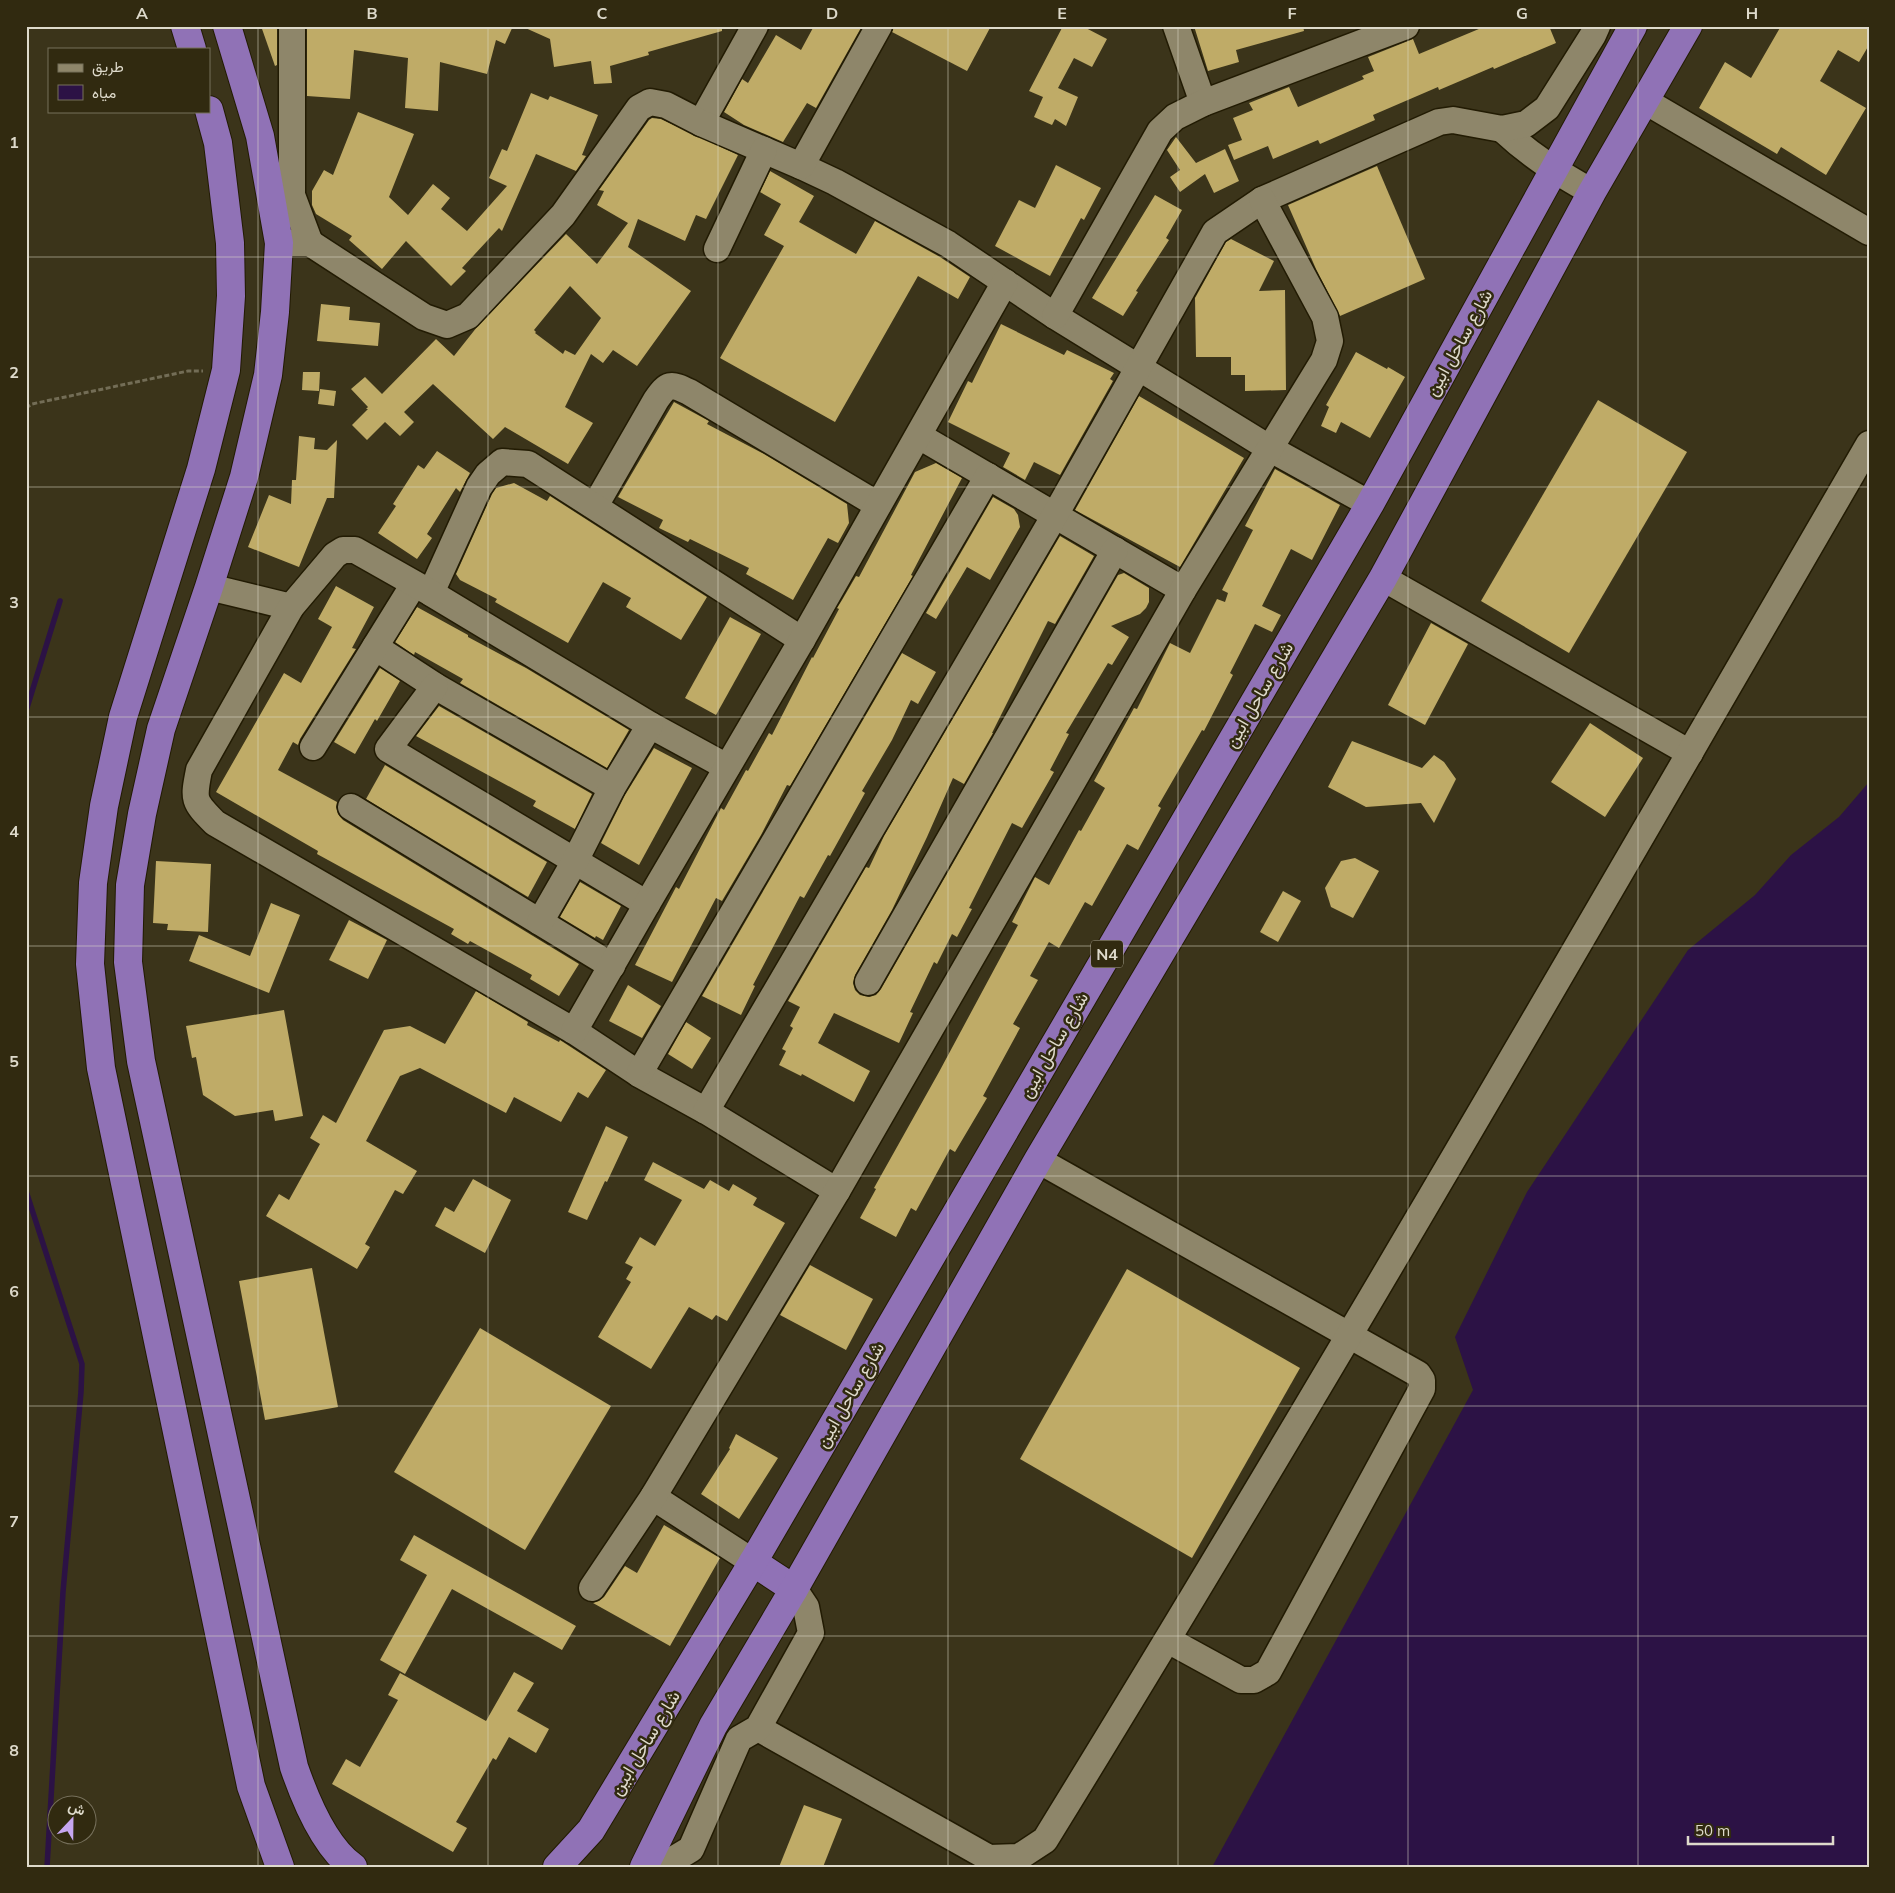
<svg xmlns="http://www.w3.org/2000/svg" width="1895" height="1893" font-family="Mulish,Vazirmatn,sans-serif">
  <style>
    .water { fill: #2c1245 }
    .lines { fill: none; stroke-linecap: round; stroke-linejoin: round }
    .stream { stroke: #2c1245; stroke-width: 5.5 }
    .building { fill: #bfab67; fill-rule: evenodd }
    .minor-casing { stroke: #221b03; stroke-width: 29 }
    .highway-casing { stroke: #221b03; stroke-width: 30 }
    .path { stroke: #736d56; stroke-width: 3; stroke-dasharray: 5 2.5; stroke-linecap: butt }
    .minor { stroke: #8e866a; stroke-width: 26 }
    .highway { stroke: #9072b6; stroke-width: 28 }
    .grid { fill: none; stroke: #dedacb; stroke-width: 1; stroke-opacity: 0.55 }
    .labels { text-anchor: middle; stroke-width: 5; stroke-linejoin: round; paint-order: stroke }
    .shield { fill: #312a10; stroke: #aaa593; stroke-width: 1 }
    .shield-label { font-size: 16px; font-weight: bold; fill: #dedacb }
    .street-label { font-size: 18px; fill: #dedacb; stroke: #312a10 }
    .neatline { fill: none; stroke: #dedacb; stroke-width: 2 }
    .grid-label { font-size: 16px; text-anchor: middle; font-weight: bold; fill: #dedacb }
  </style>
  <rect width="100%" height="100%" fill="#3b341a"/>
  <!-- water -->
  <polygon class="water" points="1869,782 1869,1867 1212,1867 1473,1390 1455,1337 1527,1192 1688,950 1755,895 1791,855 1839,817"/>
  <g class="lines">
    <!-- stream -->
    <g class="stream">
      <polyline points="26,711 60,601"/>
      <polyline points="26,1191 82,1364 81,1392 63,1592 47,1867"/>
    </g>
  </g>
  <!-- building -->
  <g class="building">
    <polygon points="261,26 277,26 277,65 275,66"/>
    <polygon points="307,26 513,26 505,44 496,40 487,74 440,62 438,111 405,108 408,58 354,50 350,99 307,96"/>
    <polygon points="521,26 722,26 722,31 648,52 649,55 610,66 612,83 594,84 591,61 554,67 550,39"/>
    <polygon points="814,26 862,26 816,108 807,103 783,142 744,125 724,112 742,79 748,83 776,35 801,50"/>
    <polygon points="894,26 991,26 967,71 892,32"/>
    <polygon points="1063,26 1082,26 1107,39 1092,67 1074,58 1058,88 1078,97 1066,126 1055,119 1052,125 1034,117 1043,97 1029,91"/>
    <polygon points="1194,26 1303,26 1304,31 1236,50 1239,62 1208,71"/>
    <polygon points="1486,26 1549,26 1556,43 1494,69 1493,67 1439,90 1438,87 1373,115 1375,120 1320,144 1318,140 1273,159 1268,146 1234,160 1228,145 1242,140 1233,118 1253,110 1249,103 1289,87 1298,107 1364,79 1362,76 1374,71 1368,57 1413,39 1419,54"/>
    <polygon points="1781,26 1869,26 1869,45 1859,62 1838,50 1820,81 1866,108 1826,175 1781,147 1777,154 1699,108 1725,62 1751,78"/>
    <polygon points="531,93 548,100 550,96 598,115 582,155 586,156 576,171 536,154 502,231 499,228 462,268 466,271 451,286 406,241 382,269 349,240 352,236 316,214 312,205 312,191 324,170 333,175 358,112 414,134 389,197 408,215 433,184 450,198 441,209 467,231 507,186 489,178 502,149 507,151"/>
    <path d="M652,118L661,119L738,155L706,219L696,215L685,241L638,219L628,247L691,291L637,366L613,350L603,363L591,354L565,407L593,423L568,464L505,427L493,439L433,384L404,412L414,422L400,436L385,422L367,440L352,425L368,409H366L368,407L351,389L365,377L382,394L436,339L454,356L477,327L566,234L597,264L628,223L597,205L604,191L599,190L649,120ZM570,286L601,318L575,355L565,350L563,354L535,333L536,332L534,330Z"/>
    <polygon points="1176,137 1196,163 1225,149 1239,181 1214,193 1205,174 1180,192 1170,177 1180,170 1167,150"/>
    <polygon points="1056,165 1101,188 1084,220 1081,218 1050,276 995,246 1019,200 1035,208"/>
    <polygon points="1377,166 1425,279 1340,316 1316,269 1288,205"/>
    <polygon points="770,171 814,196 799,222 856,254 875,221 940,257 970,277 958,299 918,276 835,422 720,358 784,246 764,235 781,204 760,192"/>
    <polygon points="1155,195 1182,210 1166,238 1169,240 1136,291 1138,292 1123,316 1092,298"/>
    <polygon points="1231,239 1274,261 1259,291 1285,290 1286,390 1245,391 1245,375 1231,375 1231,357 1196,357 1195,298 1226,242"/>
    <polygon points="321,304 350,307 349,320 380,323 378,346 317,341"/>
    <polygon points="1001,324 1064,355 1067,350 1114,373 1110,379 1113,381 1060,475 1034,462 1025,480 1003,467 1010,453 948,422 968,381 972,383"/>
    <polygon points="1356,352 1387,369 1388,367 1405,377 1370,438 1341,422 1336,433 1321,426 1329,407 1326,405"/>
    <polygon points="303,372 320,372 319,391 302,390"/>
    <polygon points="320,389 336,391 334,406 318,404"/>
    <polygon points="1139,396 1244,458 1180,567 1075,510"/>
    <polygon points="1598,400 1687,452 1569,653 1481,601"/>
    <polygon points="674,402 709,421 707,424 764,454 847,504 849,523 838,543 828,538 793,600 746,574 749,568 690,539 688,542 659,528 663,520 618,497"/>
    <polygon points="299,436 315,438 314,449 327,450 337,440 334,498 327,498 299,567 248,547 269,495 291,504 292,480 296,480"/>
    <polygon points="437,451 470,473 460,492 456,488 427,534 432,538 417,559 378,533 396,506 393,504 418,465 424,469"/>
    <polygon points="936,463 962,478 911,575 913,576 790,786 787,785 761,835 722,901 716,898 672,982 635,965 676,887 679,889 721,808 724,810 746,770 748,771 769,733 772,735 812,657 813,658 839,609 837,608 842,600 856,576 859,577 915,472"/>
    <polygon points="1275,469 1340,505 1312,560 1291,549 1262,606 1281,615 1272,632 1255,624 1230,673 1233,675 1204,731 1202,730 1158,806 1161,808 1138,850 1127,844 1092,906 1085,902 1059,948 1049,942 1030,976 1038,980 1013,1024 1020,1028 983,1096 987,1098 955,1152 950,1149 916,1211 911,1208 896,1237 860,1218 876,1189 874,1188 939,1072 1018,925 1012,922 1035,877 1049,885 1079,830 1081,831 1105,788 1094,781 1134,708 1137,709 1170,643 1190,653 1217,599 1225,602 1228,593 1222,590 1253,530 1245,526"/>
    <polygon points="514,483 547,501 550,496 707,597 681,640 626,607 631,598 603,582 568,643 495,602 497,599 460,580 456,574 492,494 496,488"/>
    <polygon points="993,497 1014,509 1018,515 1020,527 990,580 967,567 936,619 926,613"/>
    <polygon points="1060,536 1094,556 1055,624 1048,621 992,733 993,733 964,784 953,778 927,837 892,910 855,975 853,983 855,990 860,995 869,997 876,995 881,989 1118,575 1124,573 1149,588 1149,602 1146,608 1140,614 1111,626 1129,637 1112,665 1108,663 1066,733 1069,734 1050,770 1054,772 1022,828 1012,823 969,908 972,909 957,937 952,934 937,964 934,962 910,1012 913,1013 899,1043 834,1013 818,1043 870,1071 854,1102 802,1074 801,1076 779,1065 786,1051 782,1049 793,1028 790,1026 800,1007 788,1001 866,867 869,868 884,836"/>
    <polygon points="336,586 374,607 352,648 356,649 300,739 298,745 293,742 278,770 337,802 336,807 338,814 343,820 579,964 559,996 530,979 532,975 470,941 468,944 451,934 454,929 317,854 318,851 216,792 284,673 301,683 332,627 318,619"/>
    <polygon points="417,607 468,635 468,637 526,668 629,730 607,768 460,683 463,679 415,652 414,655 395,642"/>
    <polygon points="730,617 761,634 716,715 685,698"/>
    <polygon points="1431,623 1468,644 1425,725 1388,705"/>
    <polygon points="902,653 936,672 918,704 911,700 892,740 862,791 865,793 830,856 828,855 804,898 800,896 753,985 755,986 741,1015 702,996"/>
    <polygon points="380,668 400,681 377,721 375,719 355,754 334,742"/>
    <polygon points="439,706 592,794 575,829 533,806 536,801 416,736"/>
    <polygon points="1590,723 1643,758 1605,817 1551,782"/>
    <polygon points="1352,741 1422,768 1434,755 1444,762 1456,779 1434,823 1421,803 1366,807 1328,787"/>
    <polygon points="654,748 692,768 639,865 601,843 625,795"/>
    <polygon points="385,765 547,862 528,897 366,799"/>
    <polygon points="1355,858 1379,871 1353,918 1331,907 1325,888 1341,861"/>
    <polygon points="156,861 211,864 208,932 167,930 168,924 153,923"/>
    <polygon points="580,882 621,906 603,940 596,936 595,938 560,917"/>
    <polygon points="1283,891 1301,901 1278,942 1260,932"/>
    <polygon points="271,903 300,915 269,993 189,961 199,935 250,956"/>
    <polygon points="349,920 387,940 368,979 329,960"/>
    <polygon points="628,985 661,1006 642,1038 609,1021"/>
    <polygon points="476,991 528,1022 527,1025 559,1042 560,1040 606,1070 588,1098 578,1092 561,1122 514,1097 506,1113 420,1068 400,1076 366,1141 417,1171 403,1194 395,1190 365,1244 370,1247 357,1269 266,1216 279,1194 289,1200 320,1144 310,1138 323,1115 336,1123 384,1030 410,1026 445,1044"/>
    <polygon points="284,1010 303,1116 275,1121 273,1110 235,1116 203,1095 196,1057 192,1058 186,1026"/>
    <polygon points="686,1022 711,1038 692,1069 668,1054"/>
    <polygon points="606,1126 628,1137 607,1182 605,1181 587,1220 568,1212"/>
    <polygon points="653,1162 704,1189 710,1180 729,1191 733,1184 757,1198 753,1205 785,1223 727,1321 716,1315 712,1320 689,1307 651,1369 598,1337 631,1282 626,1279 633,1267 625,1263 640,1237 655,1246 682,1200 644,1180"/>
    <polygon points="473,1179 511,1200 485,1253 435,1226 445,1207 454,1212"/>
    <polygon points="810,1265 873,1299 846,1350 780,1315"/>
    <polygon points="312,1268 338,1407 265,1420 239,1281"/>
    <polygon points="1127,1269 1300,1368 1192,1558 1020,1459"/>
    <polygon points="480,1328 611,1406 525,1550 394,1472"/>
    <polygon points="736,1434 778,1458 739,1519 701,1494 730,1449 729,1448"/>
    <polygon points="664,1525 720,1558 670,1646 593,1603 599,1601 604,1597 625,1566 637,1573"/>
    <polygon points="414,1535 576,1626 562,1650 452,1589 405,1674 380,1660 427,1575 400,1560"/>
    <polygon points="514,1672 534,1683 517,1711 549,1729 536,1753 509,1737 496,1760 493,1758 456,1822 467,1828 453,1852 332,1784 346,1759 360,1767 398,1700 388,1695 400,1673 486,1721"/>
    <polygon points="804,1805 842,1819 823,1867 779,1867"/>
  </g>
  <g class="lines">
    <!-- minor casing -->
    <g class="minor-casing">
      <g id="minor">
        <polyline points="292,26 292,195 310,243"/>
        <polyline points="1176,26 1203,103"/>
        <polyline points="1645,101 1869,232"/>
        <polyline points="701,123 755,26"/>
        <path d="M1502,129C1531,156 1558,173 1592,192"/>
        <polyline points="801,166 835,182 948,244 1055,316 1269,448 1370,504"/>
        <polyline points="279,243 310,243 424,317 447,325 468,316 563,215 639,108 650,102 666,105 701,123 801,166 879,26"/>
        <polyline points="717,249 764,150"/>
        <polyline points="1055,316 1160,131 1175,117 1203,103 1406,26"/>
        <polyline points="919,436 1183,590"/>
        <path d="M595,506L656,400C668,383 670,383 689,392L878,505"/>
        <polyline points="1383,578 1690,753"/>
        <polyline points="209,587 291,607"/>
        <polyline points="431,593 479,487 488,474 502,462 528,464 802,640"/>
        <polyline points="375,647 435,686 612,788"/>
        <polyline points="435,686 388,749 647,904"/>
        <polyline points="313,747 414,584"/>
        <path d="M727,767L650,725L431,593L355,550H343L335,555L291,607L199,770C193,800 193,801 215,823L574,1031L639,1074L706,1111L837,1191"/>
        <polyline points="351,807 612,966"/>
        <polyline points="540,922 575,861 612,788 650,725"/>
        <polyline points="868,982 1115,550"/>
        <polyline points="574,1031 647,904 802,640 1005,282"/>
        <polyline points="639,1074 988,476"/>
        <polyline points="706,1111 1055,515 1215,232 1262,200 1439,122 1453,120 1502,129 1526,124 1547,108 1593,35 1597,26"/>
        <polyline points="1038,1160 1418,1374 1422,1380 1422,1389 1268,1672 1254,1680 1241,1680 1168,1640"/>
        <polyline points="653,1497 753,1562"/>
        <polyline points="592,1588 653,1497 837,1191 1183,590 1324,360 1330,341 1325,317 1262,200"/>
        <path d="M758,1728L989,1858L1019,1857L1045,1840C1328,1380 1598,911 1869,444"/>
        <polyline points="661,1867 691,1849 739,1739 758,1728 811,1633 806,1607 794,1589"/>
      </g>
    </g>
    <!-- highway casing -->
    <g class="highway-casing">
      <g id="highway">
        <polyline points="185,26 192,49"/>
        <path d="M227,26L260,136L279,243L275,312L268,375L244,477L209,587L161,729L142,814L130,885L128,962L141,1061L294,1767C305,1799 325,1847 353,1867"/>
        <polyline points="209,110 218,143 230,243 231,296 226,370 201,469 123,717 104,806 93,883 90,964 101,1068 251,1786 280,1867"/>
        <polyline points="753,1562 794,1589"/>
        <polyline points="557,1867 591,1830 753,1562 1370,504 1633,26"/>
        <polyline points="644,1867 713,1726 794,1589 1038,1160 1383,578 1592,192 1688,26"/>
      </g>
    </g>
    <!-- path -->
    <polyline class="path" points="26,408 32,404 188,371 203,371"/>
    <!-- minor -->
    <use href="#minor" class="minor"/>
    <!-- highway -->
    <use href="#highway" class="highway"/>
  </g>
  <!-- grid -->
  <path class="grid" d="M258,26V1867M488,26V1867M718,26V1867M948,26V1867M1178,26V1867M1408,26V1867M1638,26V1867M26,257H1869M26,487H1869M26,717H1869M26,946H1869M26,1176H1869M26,1406H1869M26,1636H1869"/>
  <g class="labels">
    <!-- shield labels -->
    <rect class="shield" x="1091" y="940.5" width="32" height="27" rx="4"/>
    <g class="shield-label">
      <text x="1107" y="960">N4</text>
    </g>
    <!-- street labels -->
    <g class="street-label">
      <text transform="translate(1459 343) rotate(-61)" y="6">شارع ساحل ابين</text>
      <text transform="translate(1259 695) rotate(-60)" y="6">شارع ساحل ابين</text>
      <text transform="translate(1054 1045) rotate(-60)" y="6">شارع ساحل ابين</text>
      <text transform="translate(850 1395) rotate(-60)" y="6">شارع ساحل ابين</text>
      <text transform="translate(645 1743) rotate(-59)" y="6">شارع ساحل ابين</text>
    </g>
  </g>
  <!-- border -->
  <rect width="1895" height="1893" fill="none" stroke="#312a10" stroke-width="55"/>
  <!-- legend -->
  <rect x="48" y="48" width="162" height="65" fill="#312a10" stroke="#76705b"/>
  <rect x="58" y="64" width="25" height="8" fill="#8e866a" stroke="#76705b"/>
  <text x="92" y="72" font-size="15" fill="#dedacb">طريق</text>
  <rect x="58" y="85" width="25" height="15" fill="#2c1245" stroke="#76705b"/>
  <text x="92" y="98" font-size="15" fill="#dedacb">مياه</text>
  <!-- north arrow -->
  <g transform="translate(72 1820) rotate(22)"><circle r="24" fill="#312a10" stroke="#76705b"/>
  <path d="M0-4L9 19L0 12L-9 19Z" fill="#c6a6f0"/>
  <text y="-8" font-size="14" font-weight="bold" text-anchor="middle" fill="#dedacb">ش</text>
  </g>
  <!-- scale -->
  <path d="M1688 1836v8h145v-8" fill="none" stroke="#dedacb" stroke-width="2.5"/>
  <text x="1695" y="1836" font-size="15" fill="#dedacb" stroke="#312a10" stroke-width="4" paint-order="stroke">50 m</text>
  <rect x="28" y="28" width="1840" height="1838" class="neatline"/>
  <g class="grid-label">
    <text x="142" y="19">A</text>
    <text x="372" y="19">B</text>
    <text x="602" y="19">C</text>
    <text x="832" y="19">D</text>
    <text x="1062" y="19">E</text>
    <text x="1292" y="19">F</text>
    <text x="1522" y="19">G</text>
    <text x="1752" y="19">H</text>
    <text x="14" y="148">1</text>
    <text x="14" y="378">2</text>
    <text x="14" y="608">3</text>
    <text x="14" y="837">4</text>
    <text x="14" y="1067">5</text>
    <text x="14" y="1297">6</text>
    <text x="14" y="1527">7</text>
    <text x="14" y="1756">8</text>
  </g>
</svg>
